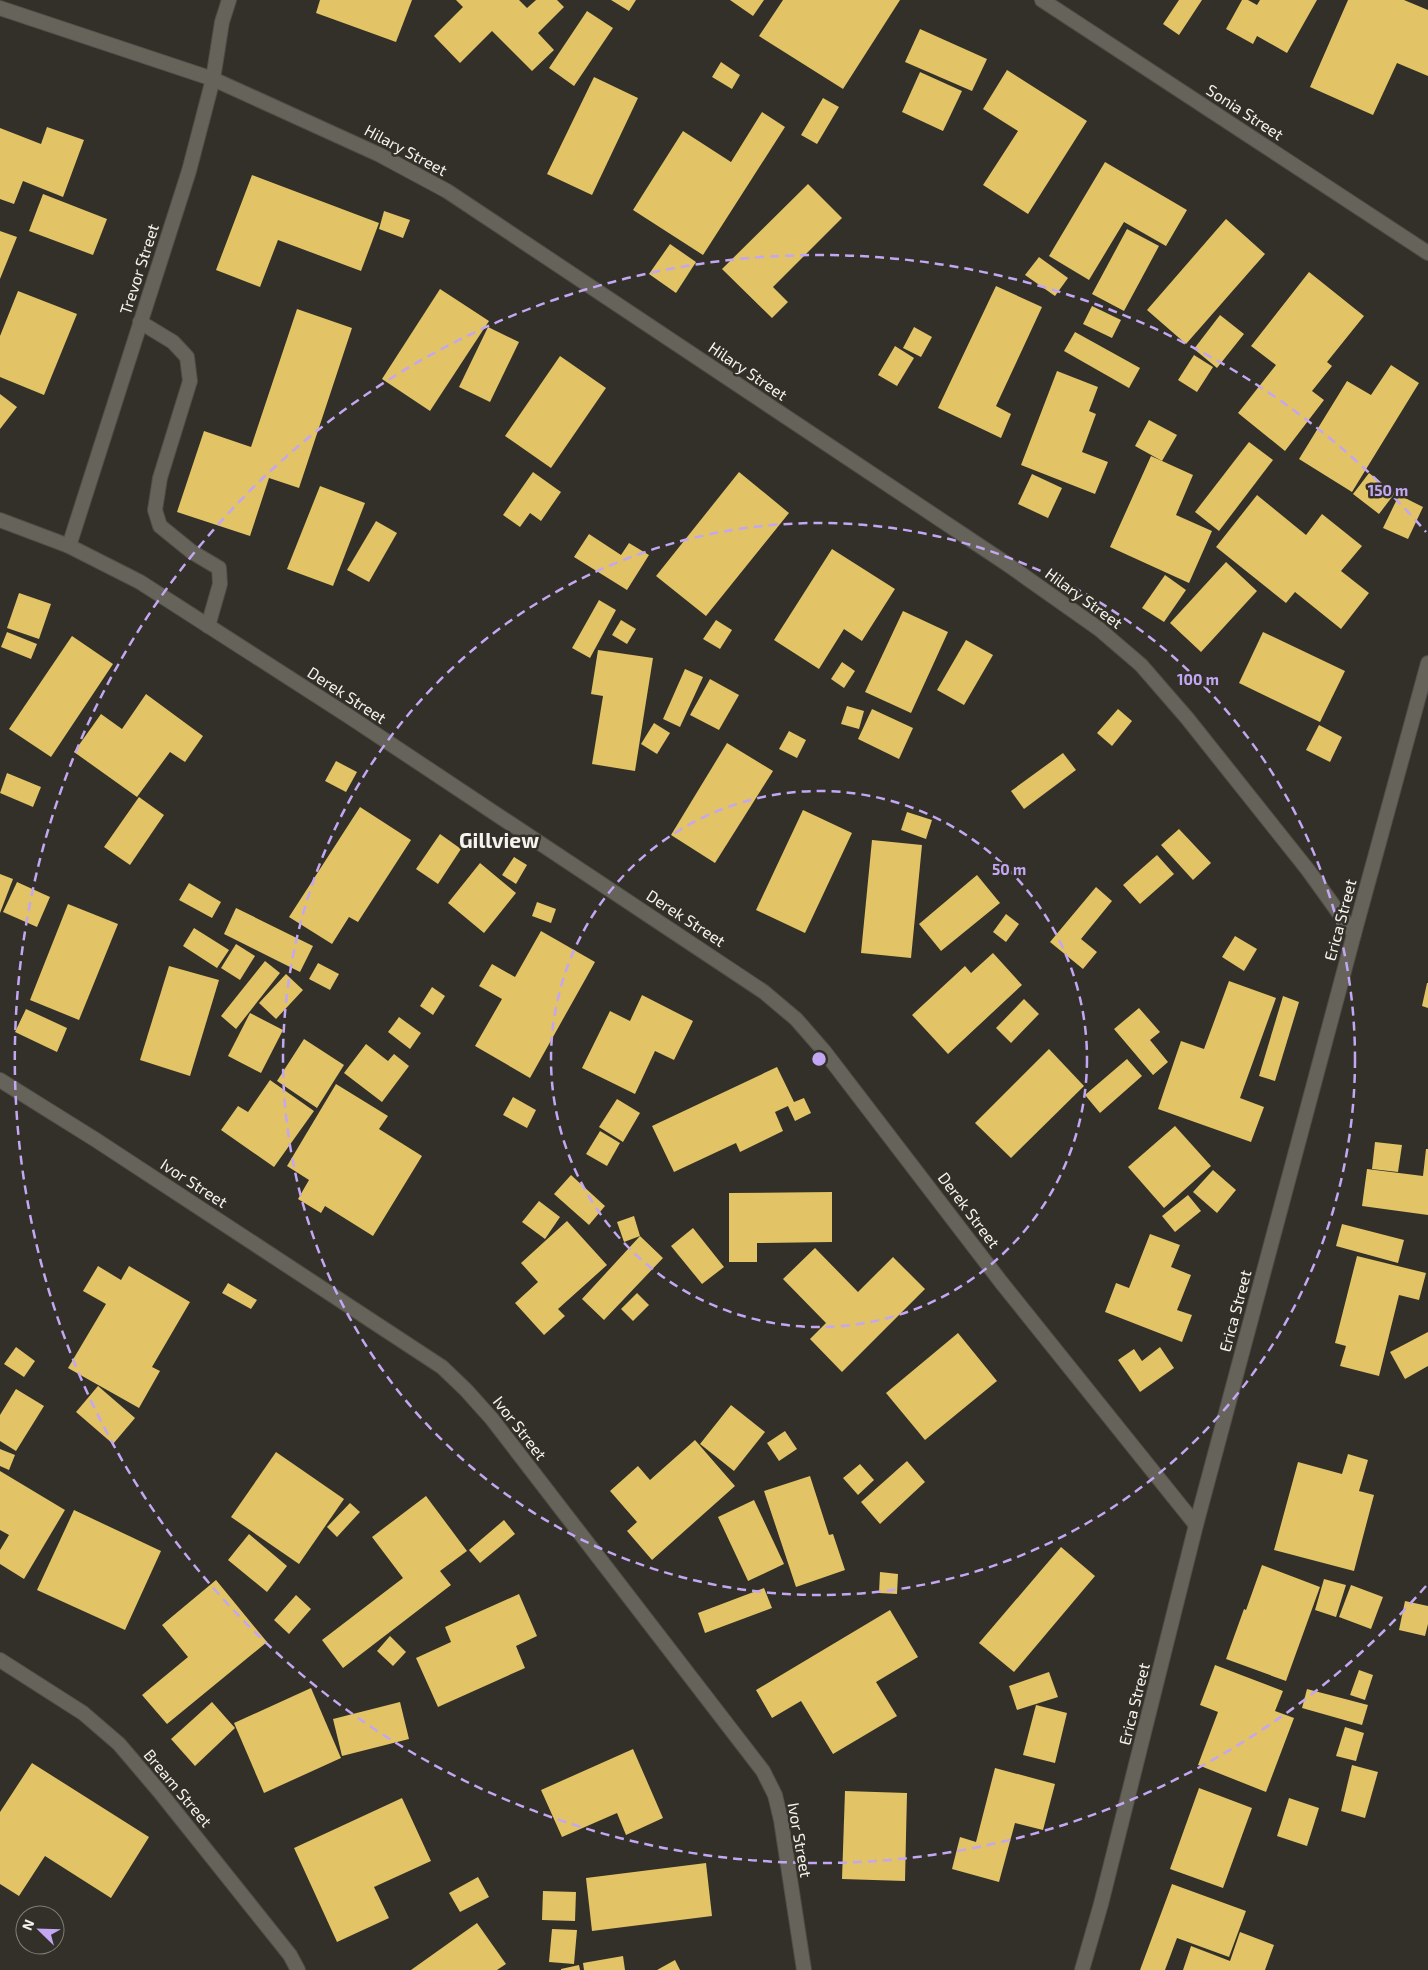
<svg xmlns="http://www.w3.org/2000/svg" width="1428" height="1970" font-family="'Exo 2',sans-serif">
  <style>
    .building { fill: #e2c365 }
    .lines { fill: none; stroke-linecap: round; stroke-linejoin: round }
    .service-casing { stroke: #4f4d46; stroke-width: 16 }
    .minor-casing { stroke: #4f4d46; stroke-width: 16 }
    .tertiary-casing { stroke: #4f4d46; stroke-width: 16 }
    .service { stroke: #66635b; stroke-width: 14 }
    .minor { stroke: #66635b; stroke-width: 14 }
    .tertiary { stroke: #66635b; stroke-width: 14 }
    .ring { fill: none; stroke: #c3a7f2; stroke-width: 2.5; stroke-dasharray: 9 6 }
    .labels { text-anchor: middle; stroke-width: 5; stroke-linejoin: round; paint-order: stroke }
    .street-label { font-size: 16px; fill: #f5f3ee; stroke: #323028 }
    .district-label { font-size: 21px; font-weight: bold; fill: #f5f3ee; stroke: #323028 }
    .centre { fill: #c3a7f2; stroke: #323028; stroke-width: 2.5 }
    .ring-label { font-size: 15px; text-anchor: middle; font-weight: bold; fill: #c3a7f2; stroke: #323028; stroke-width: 5; stroke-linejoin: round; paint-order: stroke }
  </style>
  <rect width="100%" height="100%" fill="#323028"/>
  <!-- building -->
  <g class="building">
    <polygon points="320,0 412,0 396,42 316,13"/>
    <polygon points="456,0 519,0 527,8 536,0 557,0 564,7 538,33 554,50 532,71 492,31 460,63 434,36 463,7"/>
    <polygon points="611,0 636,0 629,11"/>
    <polygon points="730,0 764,0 753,16"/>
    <polygon points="783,0 900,0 843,89 759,36"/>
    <polygon points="1179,0 1202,0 1179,35 1163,24"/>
    <polygon points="1242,0 1248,0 1257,5 1260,0 1317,0 1287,53 1257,36 1253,44 1226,29"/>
    <polygon points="1348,0 1404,0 1428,10 1428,76 1397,63 1373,115 1310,87"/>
    <polygon points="587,11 613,28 574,86 549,68"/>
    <polygon points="920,29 987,59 972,91 905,62"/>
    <polygon points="721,62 740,75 732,89 712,77"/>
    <polygon points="1007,70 1087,121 1028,214 983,185 1018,131 983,109"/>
    <polygon points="920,72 962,91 943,131 902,112"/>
    <polygon points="594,77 638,98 592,195 547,174"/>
    <polygon points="823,98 839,107 817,144 801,135"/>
    <polygon points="762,112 785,127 703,255 633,210 683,131 731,162"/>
    <polygon points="47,127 84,140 63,197 23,181 14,204 0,199 0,128 41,144"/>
    <polygon points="1105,162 1187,210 1166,246 1124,222 1089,280 1049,256"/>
    <polygon points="252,175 379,223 361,271 278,240 260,287 216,270"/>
    <polygon points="808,184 842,218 773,287 788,302 772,318 722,269"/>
    <polygon points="43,194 107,219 93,255 29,231"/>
    <polygon points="384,211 410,220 403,238 379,229"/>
    <polygon points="1226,219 1265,254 1186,344 1147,310"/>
    <polygon points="1127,229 1159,246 1124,311 1092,294"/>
    <polygon points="0,231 17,237 0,279"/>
    <polygon points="670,244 696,262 676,293 649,274"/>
    <polygon points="1039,257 1068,278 1055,296 1025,275"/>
    <polygon points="1309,272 1364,316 1327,362 1332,366 1312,391 1324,400 1285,451 1238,413 1276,365 1251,346"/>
    <polygon points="996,286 1042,307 996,406 1011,414 1001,438 938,408"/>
    <polygon points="440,289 489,321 430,411 382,379"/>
    <polygon points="18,291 77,314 44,395 0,377 0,336"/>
    <polygon points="1092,306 1121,320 1112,338 1083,324"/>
    <polygon points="297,309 352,328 299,488 269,478 250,536 177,512 204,431 251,447"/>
    <polygon points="1220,315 1244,334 1217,368 1194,349"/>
    <polygon points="488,327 519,342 490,402 459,387"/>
    <polygon points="914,327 932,337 921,357 903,348"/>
    <polygon points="1075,332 1140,368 1129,388 1064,351"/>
    <polygon points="895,346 914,358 897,386 878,375"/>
    <polygon points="1194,355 1213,367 1197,392 1178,380"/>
    <polygon points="560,356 606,388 551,468 505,436"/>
    <polygon points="1391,365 1419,383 1352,492 1299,459 1347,381 1371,395"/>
    <polygon points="1057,371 1098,387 1089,411 1096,414 1082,452 1108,462 1095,494 1021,465"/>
    <polygon points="0,394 17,407 0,429"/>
    <polygon points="1149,420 1177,435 1162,461 1135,446"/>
    <polygon points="1249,442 1273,460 1219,531 1195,512"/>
    <polygon points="1151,456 1193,475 1176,515 1212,531 1189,583 1110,547"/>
    <polygon points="533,472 561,492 541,521 530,513 520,527 503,515"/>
    <polygon points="739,472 789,513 706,616 656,576"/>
    <polygon points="1369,473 1395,493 1379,514 1353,494"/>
    <polygon points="1032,474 1062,488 1048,518 1018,504"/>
    <polygon points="320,486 365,503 333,586 287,569"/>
    <polygon points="1257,495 1306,535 1322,514 1362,546 1341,571 1369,593 1341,629 1295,592 1286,603 1216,547"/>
    <polygon points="1399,495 1423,507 1408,539 1383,528"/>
    <polygon points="376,521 397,533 369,582 347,570"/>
    <polygon points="589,534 621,555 629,543 649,555 627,590 574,557"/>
    <polygon points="832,549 895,589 862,641 844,629 819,669 774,640"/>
    <polygon points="1226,562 1257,591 1201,652 1170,623"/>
    <polygon points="1165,575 1186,590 1164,622 1142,608"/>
    <polygon points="19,593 51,604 39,639 7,628"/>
    <polygon points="599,600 616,610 590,658 572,648"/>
    <polygon points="903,611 948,632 911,713 865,692"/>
    <polygon points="621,620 636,629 627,644 612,635"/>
    <polygon points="716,620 732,630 720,649 703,639"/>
    <polygon points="7,632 37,644 31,659 1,647"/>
    <polygon points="1263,632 1345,671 1320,722 1239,683"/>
    <polygon points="72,636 113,664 51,757 9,729"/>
    <polygon points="966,640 993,655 964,705 937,690"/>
    <polygon points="598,650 653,658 635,771 592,764 603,696 591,694"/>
    <polygon points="842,662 855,671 844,688 831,679"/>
    <polygon points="685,669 703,677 680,727 663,719"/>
    <polygon points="710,679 739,695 719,730 690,715"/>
    <polygon points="146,694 203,736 185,762 170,752 137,797 74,752 101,714 122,729"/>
    <polygon points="847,706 864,711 859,729 841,724"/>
    <polygon points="872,709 913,728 899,759 858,739"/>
    <polygon points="1118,709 1132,721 1112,746 1097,733"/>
    <polygon points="654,723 670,733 657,754 641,744"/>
    <polygon points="1319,725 1342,737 1330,762 1306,750"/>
    <polygon points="789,731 806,740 797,758 779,749"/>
    <polygon points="727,743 773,771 715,863 671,835"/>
    <polygon points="1063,753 1076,770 1024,809 1011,791"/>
    <polygon points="336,761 357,772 346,792 325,781"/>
    <polygon points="7,773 41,787 33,807 0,793"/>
    <polygon points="139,797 164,815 130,865 104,847"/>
    <polygon points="360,807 411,840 358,922 349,917 332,944 289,917"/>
    <polygon points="803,810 852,833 805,933 756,910"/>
    <polygon points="907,812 932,820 926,839 901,830"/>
    <polygon points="1179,829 1211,863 1193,880 1161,845"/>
    <polygon points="440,834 461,849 438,884 416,869"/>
    <polygon points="872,840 922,845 911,958 861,953"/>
    <polygon points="1157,855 1174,874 1140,904 1123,885"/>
    <polygon points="514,857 527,865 516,884 502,875"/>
    <polygon points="480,863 516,893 484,933 448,903"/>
    <polygon points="0,874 13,879 0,913"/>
    <polygon points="977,875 1000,903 941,951 919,924"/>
    <polygon points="17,882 50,897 37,927 3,912"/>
    <polygon points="189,883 221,902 212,918 179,900"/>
    <polygon points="1096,887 1112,901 1081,939 1097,952 1083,969 1050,942"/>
    <polygon points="537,902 556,909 551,923 532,916"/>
    <polygon points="68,904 118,924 79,1020 30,1000"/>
    <polygon points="236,908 313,946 300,972 224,934"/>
    <polygon points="1006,914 1019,924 1006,942 993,932"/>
    <polygon points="194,928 229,950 217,968 183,946"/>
    <polygon points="541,931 595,962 530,1078 475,1046 502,999 479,986 492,964 515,977"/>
    <polygon points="1235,936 1257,949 1244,971 1222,957"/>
    <polygon points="236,944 255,956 240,980 221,968"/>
    <polygon points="993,953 1022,985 948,1054 912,1015 965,966 971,973"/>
    <polygon points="265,961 280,973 236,1029 221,1016"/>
    <polygon points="318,963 339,974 330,990 309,979"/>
    <polygon points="169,966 219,980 190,1076 140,1060"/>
    <polygon points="286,974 303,990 276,1019 259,1003"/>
    <polygon points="1229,981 1276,998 1240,1098 1264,1107 1251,1142 1158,1109 1181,1041 1204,1049"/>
    <polygon points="1427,983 1428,983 1428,1008 1422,1006"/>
    <polygon points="432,987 445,996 433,1015 420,1006"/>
    <polygon points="642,995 693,1021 674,1060 655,1051 635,1094 582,1068 610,1011 630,1021"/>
    <polygon points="1283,996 1299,1002 1275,1081 1259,1076"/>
    <polygon points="1024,999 1039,1014 1011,1043 996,1028"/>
    <polygon points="1139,1008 1160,1032 1150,1040 1168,1062 1153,1075 1114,1029"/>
    <polygon points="26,1009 67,1028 57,1052 15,1032"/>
    <polygon points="250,1013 283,1030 261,1073 228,1056"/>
    <polygon points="399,1017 421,1033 410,1049 388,1032"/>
    <polygon points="304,1039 344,1065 317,1108 277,1081"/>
    <polygon points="366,1044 388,1061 394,1054 409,1066 382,1102 344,1073"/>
    <polygon points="1049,1049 1084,1086 1011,1158 975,1123"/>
    <polygon points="1127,1059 1142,1076 1100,1113 1085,1095"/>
    <polygon points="777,1067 794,1102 804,1098 811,1113 795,1121 788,1106 775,1112 783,1131 740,1152 736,1143 674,1172 652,1126"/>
    <polygon points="270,1080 314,1111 274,1167 221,1130 238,1106 248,1112"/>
    <polygon points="336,1084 388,1116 379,1129 422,1156 373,1236 325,1206 321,1213 298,1199 309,1180 287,1166"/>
    <polygon points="513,1097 536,1110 527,1128 503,1115"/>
    <polygon points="617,1099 640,1113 623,1142 599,1127"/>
    <polygon points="1175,1126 1211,1166 1164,1208 1128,1167"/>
    <polygon points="600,1131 620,1143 607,1166 586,1154"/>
    <polygon points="1375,1142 1402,1145 1398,1172 1372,1169"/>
    <polygon points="1426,1149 1428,1149 1428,1215 1362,1206 1367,1169 1423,1176"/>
    <polygon points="1213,1170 1236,1190 1217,1213 1193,1192"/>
    <polygon points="571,1175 605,1206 589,1225 554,1194"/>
    <polygon points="832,1192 832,1242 757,1243 757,1262 729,1262 729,1193"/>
    <polygon points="1188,1195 1201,1211 1175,1232 1162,1216"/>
    <polygon points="539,1201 560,1217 545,1239 522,1222"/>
    <polygon points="634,1216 640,1236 663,1258 604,1320 582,1299 640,1236 624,1242 617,1222"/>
    <polygon points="567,1221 607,1265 558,1309 565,1316 544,1335 515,1303 538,1282 521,1263"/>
    <polygon points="1342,1224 1404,1240 1398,1263 1336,1246"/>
    <polygon points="693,1228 724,1267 702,1284 671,1246"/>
    <polygon points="1150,1234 1180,1245 1171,1267 1191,1275 1177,1310 1192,1315 1182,1342 1105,1312 1116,1283 1129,1288"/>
    <polygon points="815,1248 858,1292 893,1257 925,1289 842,1372 810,1339 826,1323 783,1279"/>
    <polygon points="1357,1256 1426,1273 1419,1300 1399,1295 1379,1376 1340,1366 1346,1346 1335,1343"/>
    <polygon points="98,1266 121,1280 129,1266 190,1302 152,1367 160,1371 139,1408 68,1368 106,1304 83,1291"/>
    <polygon points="228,1283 257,1300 251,1309 222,1293"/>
    <polygon points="637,1293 649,1305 633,1321 621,1309"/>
    <polygon points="1428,1332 1428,1366 1405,1379 1390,1352"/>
    <polygon points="958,1333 997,1381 925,1440 886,1393"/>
    <polygon points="16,1347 35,1361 24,1377 4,1364"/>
    <polygon points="1160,1347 1174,1368 1140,1392 1118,1360 1134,1349 1142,1361"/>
    <polygon points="98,1386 135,1418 113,1444 76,1412"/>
    <polygon points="16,1389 44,1406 16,1451 0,1441 0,1415"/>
    <polygon points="731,1405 765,1432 734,1471 700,1444"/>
    <polygon points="785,1431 797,1449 779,1461 767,1443"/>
    <polygon points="695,1440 735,1486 652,1560 627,1531 637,1522 610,1491 638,1466 650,1480"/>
    <polygon points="0,1449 15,1455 9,1470 0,1466"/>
    <polygon points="276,1452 344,1499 299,1564 231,1517"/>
    <polygon points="1348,1454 1368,1460 1359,1491 1374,1495 1354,1571 1274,1550 1298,1462 1342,1474"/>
    <polygon points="907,1461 925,1482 880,1524 861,1502"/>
    <polygon points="860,1464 874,1480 858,1495 843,1478"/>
    <polygon points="0,1471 65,1510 24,1579 0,1564 0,1550 9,1535 0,1530"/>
    <polygon points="810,1476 829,1535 833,1534 845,1570 796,1587 764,1491"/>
    <polygon points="426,1496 467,1551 440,1571 451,1585 343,1668 322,1640 403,1578 372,1537"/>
    <polygon points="754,1500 784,1564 748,1581 718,1517"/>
    <polygon points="350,1503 360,1512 337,1537 327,1527"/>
    <polygon points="74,1510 161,1551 125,1630 37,1590"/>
    <polygon points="504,1520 515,1534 480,1563 469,1550"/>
    <polygon points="249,1534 287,1566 267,1592 228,1560"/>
    <polygon points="1061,1547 1095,1576 1014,1672 979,1643"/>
    <polygon points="1262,1565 1320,1587 1286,1681 1226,1659 1244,1609 1246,1610"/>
    <polygon points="880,1572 898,1574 897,1594 879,1593"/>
    <polygon points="1324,1579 1346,1585 1336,1617 1315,1610"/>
    <polygon points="216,1580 267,1642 167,1724 142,1695 188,1657 162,1625"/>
    <polygon points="1351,1585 1383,1597 1371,1629 1339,1617"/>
    <polygon points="764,1588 772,1608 705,1633 698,1613"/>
    <polygon points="519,1594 537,1636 516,1646 525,1668 438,1707 416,1658 451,1642 445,1627"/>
    <polygon points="296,1595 311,1609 289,1634 274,1620"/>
    <polygon points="1405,1601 1428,1606 1428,1624 1425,1636 1399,1630"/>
    <polygon points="890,1610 918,1657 876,1682 897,1716 833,1754 801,1701 772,1718 756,1690"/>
    <polygon points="390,1636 406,1652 393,1666 377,1651"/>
    <polygon points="1215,1665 1283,1691 1275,1711 1294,1718 1266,1792 1198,1765 1218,1712 1200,1705"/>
    <polygon points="1359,1670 1373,1675 1365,1700 1350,1695"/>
    <polygon points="1049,1672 1058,1697 1017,1710 1009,1686"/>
    <polygon points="311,1688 341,1758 264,1793 234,1723"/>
    <polygon points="1307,1689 1368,1705 1362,1725 1302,1708"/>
    <polygon points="212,1702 235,1728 195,1766 171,1739"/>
    <polygon points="400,1702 409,1739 342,1756 333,1719"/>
    <polygon points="1036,1705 1067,1713 1055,1763 1023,1755"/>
    <polygon points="1345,1727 1364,1733 1356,1761 1336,1756"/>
    <polygon points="633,1749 663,1818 626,1835 617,1813 562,1837 541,1790"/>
    <polygon points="32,1763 149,1837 111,1898 45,1856 19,1896 0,1884 0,1812"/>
    <polygon points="1352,1765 1378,1772 1365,1818 1341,1811"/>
    <polygon points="995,1768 1055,1784 1043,1830 1015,1823 999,1882 952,1869 960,1837 976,1842"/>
    <polygon points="1199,1788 1252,1808 1223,1888 1170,1869"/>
    <polygon points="845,1791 907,1793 905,1881 842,1879"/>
    <polygon points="402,1798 431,1861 374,1887 389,1918 337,1942 294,1848"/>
    <polygon points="1289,1798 1319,1808 1307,1846 1277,1836"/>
    <polygon points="706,1863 712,1916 592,1931 586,1878"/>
    <polygon points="478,1877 489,1897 460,1912 449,1893"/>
    <polygon points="1172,1884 1246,1911 1229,1957 1177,1938 1165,1970 1140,1970"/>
    <polygon points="543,1891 576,1892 575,1921 542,1920"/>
    <polygon points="477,1923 506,1964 497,1970 411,1970"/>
    <polygon points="552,1929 577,1930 574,1964 549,1962"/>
    <polygon points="1240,1932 1274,1945 1265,1970 1183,1970 1191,1946 1230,1961"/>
    <polygon points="623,1956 625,1970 584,1970 583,1963"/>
    <polygon points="675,1960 680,1970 657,1970"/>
    <polygon points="579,1965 580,1970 561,1970 561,1969"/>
  </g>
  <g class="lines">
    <!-- service casing -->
    <g class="service-casing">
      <polyline id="service" points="140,322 173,342 187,357 190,381 160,478 155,510 160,526 192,552 219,568 220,584 208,626"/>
    </g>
    <!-- minor casing -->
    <g class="minor-casing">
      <g id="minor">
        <polyline points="1042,0 1428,253"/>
        <polyline points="0,520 69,546 140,582 350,717 764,992 796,1019 824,1051 1001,1282 1196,1525"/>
        <polyline points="69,546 189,171 213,79 222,22 229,0"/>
        <polyline points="1354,934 1428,663"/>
        <polyline points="0,1080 96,1140 442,1367 466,1390 492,1419 763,1771 775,1795 781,1820 804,1970"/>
        <polyline points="0,1660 83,1713 119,1744 159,1791 290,1955 298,1970"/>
      </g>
    </g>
    <!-- tertiary casing -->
    <g class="tertiary-casing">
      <polyline id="tertiary" points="0,8 213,79 380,155 447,191 1007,564 1099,629 1141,665 1187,718 1308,870 1354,934 1196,1525 1101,1904 1082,1970"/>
    </g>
    <!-- service -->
    <use href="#service" class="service"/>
    <!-- minor -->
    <use href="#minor" class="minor"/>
    <!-- tertiary -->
    <use href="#tertiary" class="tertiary"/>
  </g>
  <!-- distance rings -->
  <g class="ring">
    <circle cx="819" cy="1059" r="268"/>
    <circle cx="819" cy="1059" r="536"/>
    <path d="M1426 1586A804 804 0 1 1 1426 532"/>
  </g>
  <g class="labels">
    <!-- street labels -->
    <g class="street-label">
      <text transform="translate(1245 112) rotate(33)" y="6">Sonia Street</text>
      <text transform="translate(406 150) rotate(28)" y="6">Hilary Street</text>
      <text transform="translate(139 269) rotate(-72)" y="6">Trevor Street</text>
      <text transform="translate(748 371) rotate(34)" y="6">Hilary Street</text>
      <text transform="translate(1084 598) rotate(36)" y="6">Hilary Street</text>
      <text transform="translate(347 695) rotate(33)" y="6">Derek Street</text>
      <text transform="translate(686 918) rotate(33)" y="6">Derek Street</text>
      <text transform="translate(1340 920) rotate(-75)" y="6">Erica Street</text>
      <text transform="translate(194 1183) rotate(33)" y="6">Ivor Street</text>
      <text transform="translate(969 1210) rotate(53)" y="6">Derek Street</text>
      <text transform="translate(1235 1311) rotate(-75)" y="6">Erica Street</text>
      <text transform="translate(520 1428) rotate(52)" y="6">Ivor Street</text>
      <text transform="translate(1134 1704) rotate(-76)" y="6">Erica Street</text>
      <text transform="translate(178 1788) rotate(50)" y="6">Bream Street</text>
      <text transform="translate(800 1840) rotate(80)" y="6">Ivor Street</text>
    </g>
    <!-- district labels -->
    <g class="district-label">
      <text x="499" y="848">Gillview</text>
    </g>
  </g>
  <circle cx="819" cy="1059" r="8" class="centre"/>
  <g class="ring-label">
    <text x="1388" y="496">150 m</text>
    <text x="1198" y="685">100 m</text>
    <text x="1009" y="875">50 m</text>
  </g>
  <!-- north arrow -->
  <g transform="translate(40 1930) rotate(293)"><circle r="24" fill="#323028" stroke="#807e77"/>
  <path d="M0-4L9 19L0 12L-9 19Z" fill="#c3a7f2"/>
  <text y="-8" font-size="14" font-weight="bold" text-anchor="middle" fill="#f5f3ee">N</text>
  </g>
</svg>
